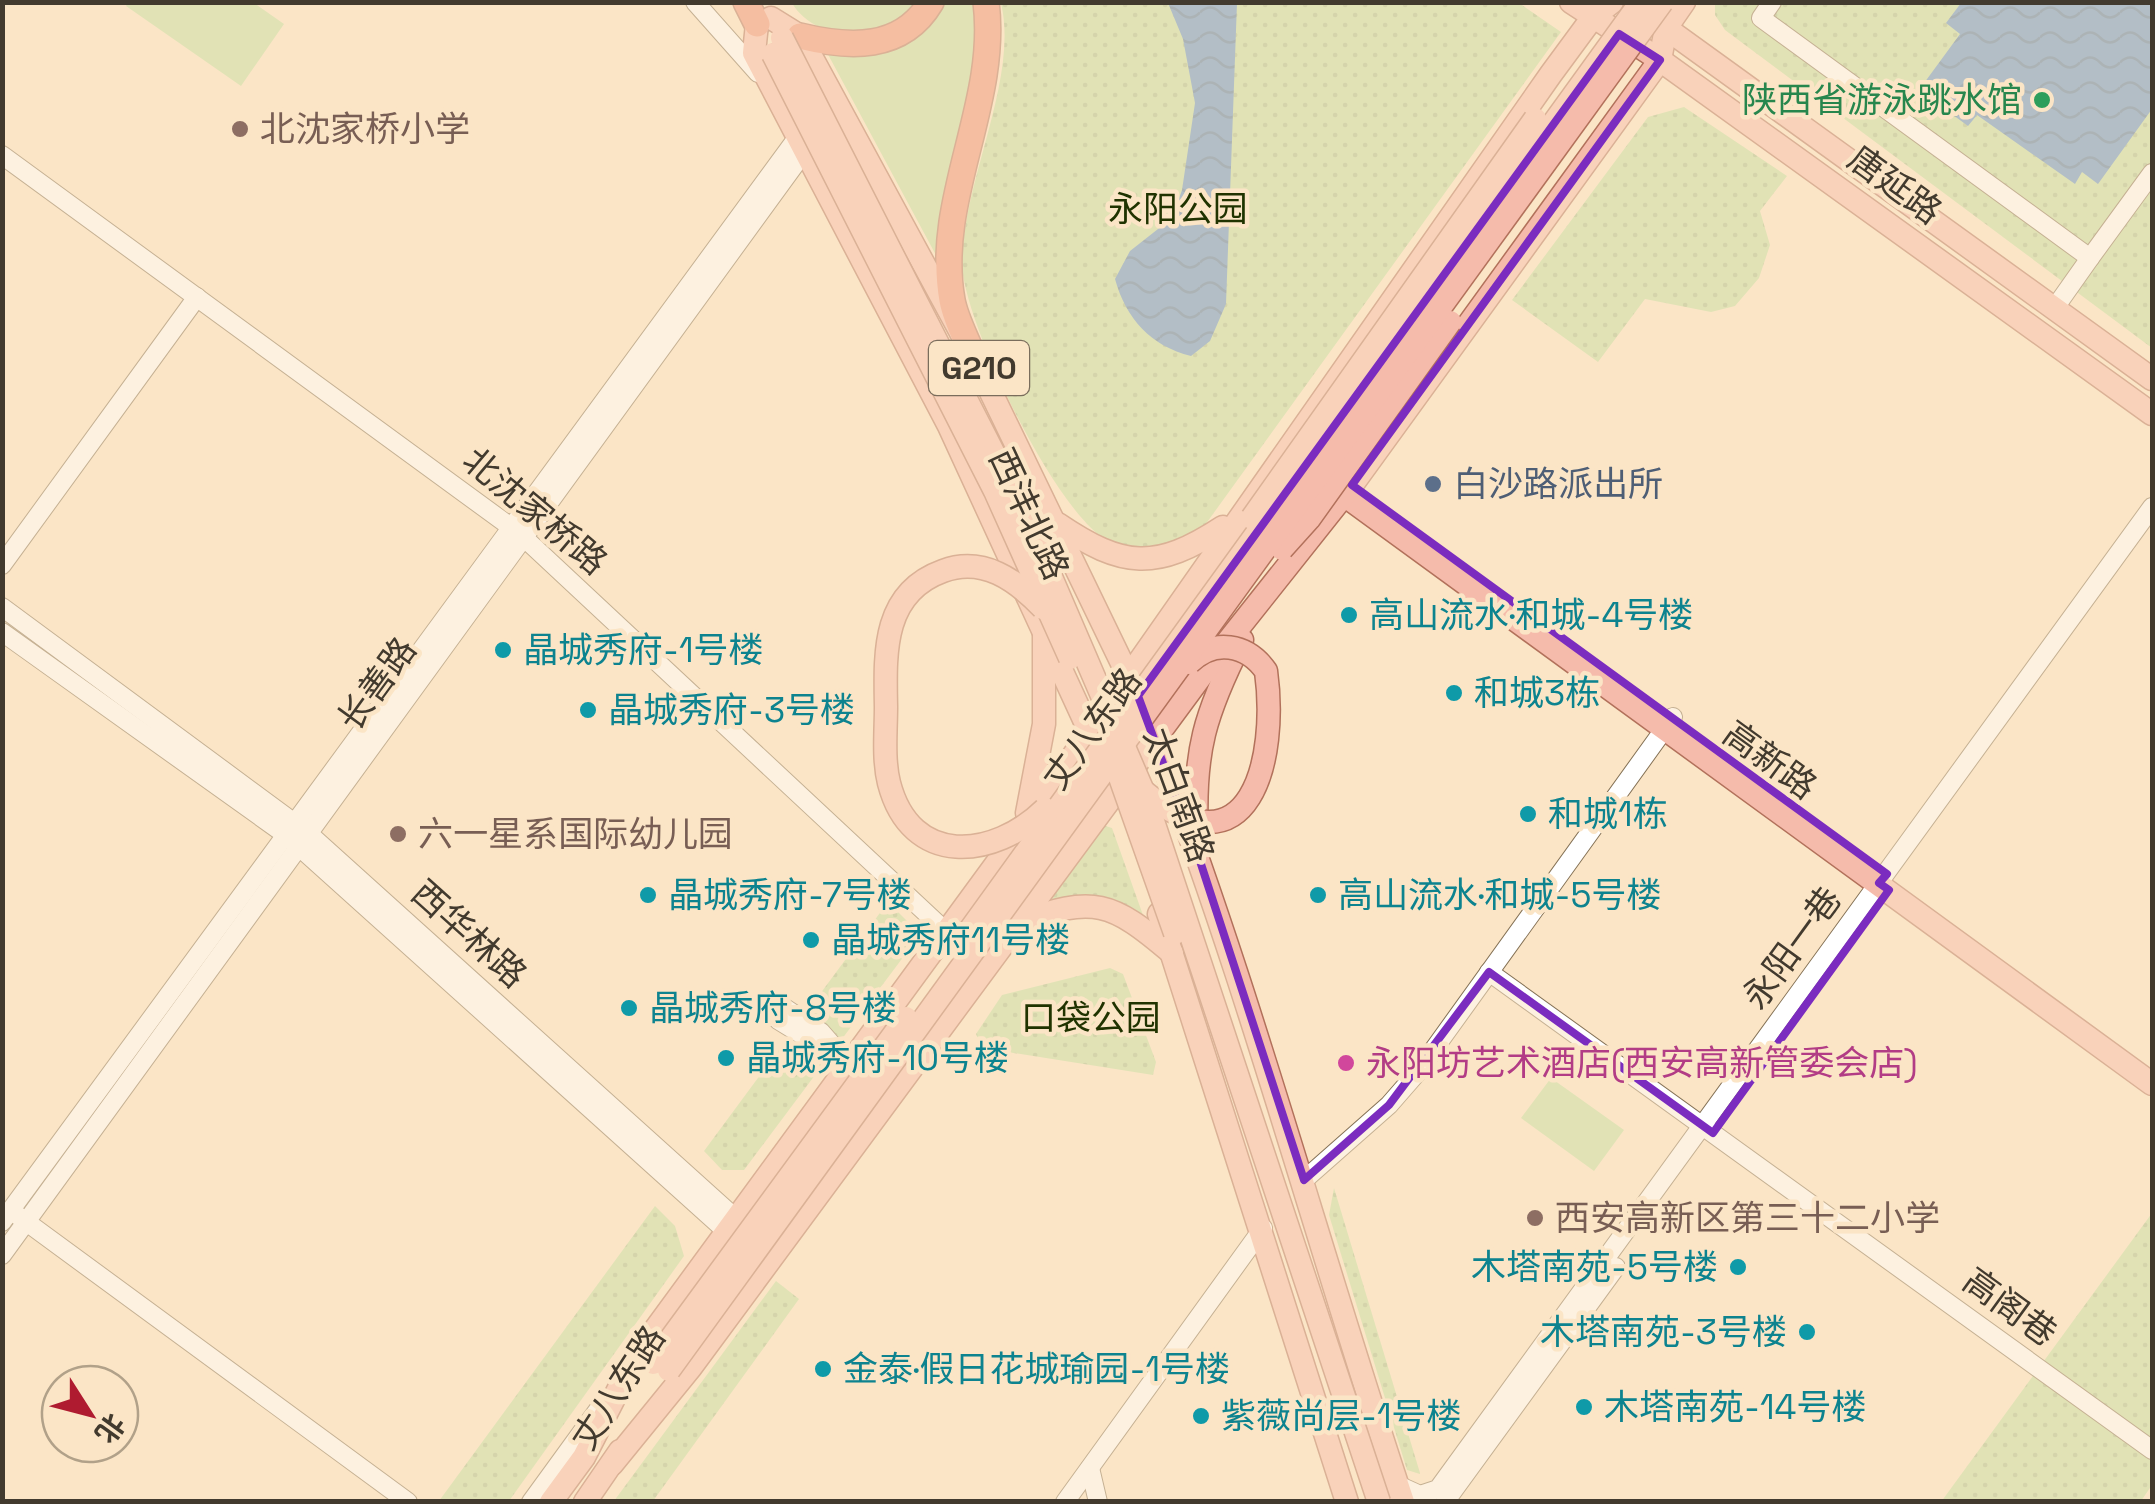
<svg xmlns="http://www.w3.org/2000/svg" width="2155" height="1504" font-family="'Space Grotesk','Noto Sans SC',sans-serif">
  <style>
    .grass { fill: #c1dea1 }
    .park { fill: url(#park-dots) }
    .water { fill: url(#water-waves) }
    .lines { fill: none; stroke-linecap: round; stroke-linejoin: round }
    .minor-casing { stroke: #847155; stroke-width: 20 }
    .major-casing { stroke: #b2715b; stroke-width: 25 }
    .highway-casing { stroke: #b2715b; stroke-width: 28 }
    .minor { stroke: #fff; stroke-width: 18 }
    .major { stroke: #f5bbab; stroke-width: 22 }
    .highway { stroke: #ee8e73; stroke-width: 25 }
    .major-bridge-casing { stroke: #b2715b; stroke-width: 25; stroke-linecap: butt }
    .major-bridge { stroke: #f5bbab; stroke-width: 22 }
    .marked { fill: none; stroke: #7b2cbf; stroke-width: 8; stroke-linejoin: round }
    .leisure-dot { fill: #2e9e5b; stroke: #fbe5c6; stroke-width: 4 }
    .education-dot { fill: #8d6e63; stroke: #fbe5c6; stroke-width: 4 }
    .service-dot { fill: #5c6f8a; stroke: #fbe5c6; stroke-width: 4 }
    .culture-dot { fill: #0f9aa8; stroke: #fbe5c6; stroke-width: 4 }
    .hotel-dot { fill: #d1479c; stroke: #fbe5c6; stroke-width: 4 }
    .labels { text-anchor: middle; stroke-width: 9; stroke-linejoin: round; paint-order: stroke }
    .shield { fill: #fbe5c6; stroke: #7a6d5c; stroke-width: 2.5 }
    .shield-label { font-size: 32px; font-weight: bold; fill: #423a2e }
    .leisure-label { font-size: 35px; fill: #27864d; stroke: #fbe5c6; text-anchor: end }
    .education-label { font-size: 35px; fill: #785e54; stroke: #fbe5c6; text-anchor: start }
    .street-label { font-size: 35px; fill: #423a2e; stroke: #fbe5c6 }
    .park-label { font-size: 35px; fill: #203300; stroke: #fbe5c6 }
    .service-label { font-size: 35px; fill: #4e5e75; stroke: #fbe5c6; text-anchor: start }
    .culture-label { font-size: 35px; fill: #0d838f; stroke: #fbe5c6; text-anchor: start }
    .hotel-label { font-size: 35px; fill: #b23c85; stroke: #fbe5c6; text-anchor: start }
  </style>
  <defs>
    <pattern id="park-dots" width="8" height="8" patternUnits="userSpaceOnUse" patternTransform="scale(2.5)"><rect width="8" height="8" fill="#c1dea1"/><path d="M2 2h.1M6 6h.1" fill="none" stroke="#a7bf8b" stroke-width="1.8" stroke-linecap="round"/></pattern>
    <pattern id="water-waves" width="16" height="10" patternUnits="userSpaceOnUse" patternTransform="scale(2.5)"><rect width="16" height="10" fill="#5b8fc6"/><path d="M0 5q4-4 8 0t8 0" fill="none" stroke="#4d76a1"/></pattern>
  </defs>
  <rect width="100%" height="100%" fill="#fbe5c6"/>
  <!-- grass -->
  <g class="grass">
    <polygon points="128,2 254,3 284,24 241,86 126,6"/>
    <path d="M792,3H921C912,11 902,24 891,29C861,45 809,33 792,3Z"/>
    <polygon points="938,3 977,3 983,55 937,257 824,47 849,54"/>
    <polygon points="1551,1078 1624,1130 1594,1171 1521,1118"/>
  </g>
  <!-- park -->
  <g class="park">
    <polygon points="1715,2 2152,3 2152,348 1725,30 1715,15"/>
    <path d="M1001,3H1519L1561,32L1200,532C1172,545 1143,555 1112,543C1059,522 962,320 962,263C963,180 1019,79 1001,3Z"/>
    <polygon points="1684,107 1787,176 1760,211 1770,245 1759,278 1735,306 1711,312 1645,299 1598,362 1512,300 1648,117"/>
    <polygon points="1099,824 1112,828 1144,918 1043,905"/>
    <polygon points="888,902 911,925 910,948 744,1170 722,1170 704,1151"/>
    <polygon points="1110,968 1123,974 1156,1062 1153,1075 982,1048 976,1034 1002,995"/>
    <polygon points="1334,1188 1420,1473 1420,1474 1407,1470 1329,1215"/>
    <polygon points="655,1206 675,1226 684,1256 509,1501 439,1501"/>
    <polygon points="2152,1213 2152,1485 2141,1501 1941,1502"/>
    <polygon points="776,1281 799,1299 653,1501 614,1501"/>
  </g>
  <!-- water -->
  <g class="water">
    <path d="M1168,3H1237L1226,304L1210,341L1191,356C1151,346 1126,319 1115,279L1130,251L1172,218L1182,190L1195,103L1183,39Z"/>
    <polygon points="1961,3 2152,3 2152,109 2098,184 2082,172 2075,184 1977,115 1968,126 1919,90 1960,34 1946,23"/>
  </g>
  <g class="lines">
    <!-- minor casing -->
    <g class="minor-casing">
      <g id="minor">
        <polyline points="695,2 758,73"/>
        <polyline points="1772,2 1761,18 2090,258 2152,173"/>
        <polyline points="2,155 519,533 955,940"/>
        <polyline points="2054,309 2090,258"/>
        <polyline points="2,565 197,297"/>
        <polyline points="2,607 308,833 734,1217"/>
        <polyline points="2,632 286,835 725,1230"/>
        <polyline points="1489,972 2152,1450"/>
        <polygon points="785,1008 821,1032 848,1063 778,1020"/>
        <polyline points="1304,1180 1389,1105 1416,1074 1673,717"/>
        <polyline points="17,1215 408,1502"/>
        <polyline points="2,1222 797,138"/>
        <polyline points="2,1255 804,152"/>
        <polyline points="1090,1468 1098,1502"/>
        <polyline points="1398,1485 1420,1495 1438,1489 2152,507"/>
        <polyline points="531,1502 603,1403"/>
        <polyline points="1065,1502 1263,1228"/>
        <polyline points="1445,1502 1616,1267"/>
      </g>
    </g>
    <!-- major casing -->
    <g class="major-casing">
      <g id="major">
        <polyline points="1571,2 1660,60 2152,414"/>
        <polyline points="771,18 800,36 971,351 1134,688"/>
        <polyline points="1656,21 2152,379"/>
        <polyline points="757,24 754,53 949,426 1093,739"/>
        <polyline points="1344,495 2152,1084"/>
        <path d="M1058,524C1123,568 1156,571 1223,527"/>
        <path d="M1151,732C1249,984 1317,1245 1403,1502"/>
        <polyline points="1027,813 1044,724 1044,636"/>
        <path d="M1197,834C1193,752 1205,713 1242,640"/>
        <polyline points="1159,914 1347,1502"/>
        <path d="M1018,923C1094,895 1111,901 1172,953"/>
        <polyline points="612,1464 691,1367 1213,660 1352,485 1660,60 1666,28 1684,2"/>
        <polyline points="551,1502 584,1457 635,1357 1024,826 1551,74 1593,17 1612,2"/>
        <polyline points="585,1502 620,1451"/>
      </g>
    </g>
    <!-- highway casing -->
    <g class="highway-casing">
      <g id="highway">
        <polyline points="746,2 757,24"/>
        <path d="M800,36C849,48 902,51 931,2"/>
        <path d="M971,351C964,334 955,317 952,300C934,199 999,104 986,2"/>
      </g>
    </g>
    <!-- minor -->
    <use href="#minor" class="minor"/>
    <!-- major -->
    <use href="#major" class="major"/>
    <!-- highway -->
    <use href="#highway" class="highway"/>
    <!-- major-bridge casing -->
    <g class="major-bridge-casing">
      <g id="major-bridge">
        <polyline points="782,38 1020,505 1143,791 1379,1502"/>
        <polyline points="773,54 995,491 1070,658"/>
        <polyline points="1252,518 1535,119"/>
        <polyline points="1282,549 1309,519 1450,322"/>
        <path d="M1043,608C1016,580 983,556 943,571C882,593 885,653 886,707C886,731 883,759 889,783C911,868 994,859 1045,809"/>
        <polyline points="1111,752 1175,933"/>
        <path d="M1143,791C1251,880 1278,758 1266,671C1247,644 1214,638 1189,663"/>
        <polyline points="957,948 1641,2"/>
        <polyline points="653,1363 906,1018"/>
        <polyline points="669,1370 1662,2"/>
      </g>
    </g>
    <!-- major-bridge -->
    <use href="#major-bridge" class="major-bridge"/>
  </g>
  <!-- marked area -->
  <path d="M0 0H2155V1504H0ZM1619,34L1660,60L1352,485L1887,874L1879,883L1889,890L1713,1133L1489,972L1389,1105L1304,1180L1199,858L1197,822L1183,817L1138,696Z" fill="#fbe5c6" fill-opacity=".55" fill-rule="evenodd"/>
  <path class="marked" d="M1619,34L1660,60L1352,485L1887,874L1879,883L1889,890L1713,1133L1489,972L1389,1105L1304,1180L1199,858L1197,822L1183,817L1138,696Z"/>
  <!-- markers -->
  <circle class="leisure-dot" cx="2042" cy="100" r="10"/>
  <g class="education-dot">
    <circle cx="240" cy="129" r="10"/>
    <circle cx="398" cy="834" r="10"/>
    <circle cx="1535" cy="1218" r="10"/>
  </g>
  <circle class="service-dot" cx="1433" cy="484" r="10"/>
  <g class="culture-dot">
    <circle cx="1349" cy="615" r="10"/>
    <circle cx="503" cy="650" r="10"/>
    <circle cx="1454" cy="693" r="10"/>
    <circle cx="588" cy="710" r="10"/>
    <circle cx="1528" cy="814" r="10"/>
    <circle cx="648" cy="895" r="10"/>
    <circle cx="1318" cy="895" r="10"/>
    <circle cx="811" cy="940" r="10"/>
    <circle cx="629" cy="1008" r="10"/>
    <circle cx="726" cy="1058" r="10"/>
    <circle cx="1738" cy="1267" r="10"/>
    <circle cx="1807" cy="1332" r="10"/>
    <circle cx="823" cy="1369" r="10"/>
    <circle cx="1584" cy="1407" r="10"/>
    <circle cx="1201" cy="1416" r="10"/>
  </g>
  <circle class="hotel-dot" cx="1346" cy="1063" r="10"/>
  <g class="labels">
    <!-- shield labels -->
    <rect class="shield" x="929" y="341" width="100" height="54" rx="8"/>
    <g class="shield-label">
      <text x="979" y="379">G210</text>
    </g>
    <!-- leisure labels -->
    <g class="leisure-label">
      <text x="2022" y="112">陕西省游泳跳水馆</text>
    </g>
    <!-- education labels -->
    <g class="education-label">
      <text x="260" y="141">北沈家桥小学</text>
      <text x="418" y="846">六一星系国际幼儿园</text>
      <text x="1555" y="1230">西安高新区第三十二小学</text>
    </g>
    <!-- street labels -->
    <g class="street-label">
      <text transform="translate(1895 185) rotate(36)" y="12">唐延路</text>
      <text transform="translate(535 511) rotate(40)" y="12">北沈家桥路</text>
      <text transform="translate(1029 514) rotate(65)" y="12">西沣北路</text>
      <text transform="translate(377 684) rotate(-54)" y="12">长善路</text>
      <text transform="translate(1092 729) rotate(-54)" y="12">丈八东路</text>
      <text transform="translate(1770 760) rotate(36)" y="12">高新路</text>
      <text transform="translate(1179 795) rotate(70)" y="12">太白南路</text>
      <text transform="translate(469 934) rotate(42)" y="12">西华林路</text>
      <text transform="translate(1792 948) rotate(-54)" y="12">永阳一巷</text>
      <text transform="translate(2010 1307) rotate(36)" y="12">高阁巷</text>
      <text transform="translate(618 1388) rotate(-57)" y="12">丈八东路</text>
    </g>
    <!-- park labels -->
    <g class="park-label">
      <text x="1178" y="221">永阳公园</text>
      <text x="1091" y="1030">口袋公园</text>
    </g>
    <!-- service labels -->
    <g class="service-label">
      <text x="1453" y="496">白沙路派出所</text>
    </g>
    <!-- culture labels -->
    <g class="culture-label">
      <text x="1369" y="627">高山流水·和城-4号楼</text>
      <text x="523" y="662">晶城秀府-1号楼</text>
      <text x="1474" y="705">和城3栋</text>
      <text x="608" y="722">晶城秀府-3号楼</text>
      <text x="1548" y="826">和城1栋</text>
      <text x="668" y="907">晶城秀府-7号楼</text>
      <text x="1338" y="907">高山流水·和城-5号楼</text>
      <text x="831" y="952">晶城秀府11号楼</text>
      <text x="649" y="1020">晶城秀府-8号楼</text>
      <text x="746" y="1070">晶城秀府-10号楼</text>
      <text x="1718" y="1279" text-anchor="end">木塔南苑-5号楼</text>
      <text x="1787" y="1344" text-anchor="end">木塔南苑-3号楼</text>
      <text x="843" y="1381">金泰·假日花城瑜园-1号楼</text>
      <text x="1604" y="1419">木塔南苑-14号楼</text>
      <text x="1221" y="1428">紫薇尚层-1号楼</text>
    </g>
    <!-- hotel labels -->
    <g class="hotel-label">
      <text x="1366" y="1075">永阳坊艺术酒店(西安高新管委会店)</text>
    </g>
  </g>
  <!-- border -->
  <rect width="2155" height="1504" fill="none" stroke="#423a2e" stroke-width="10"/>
  <!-- north arrow -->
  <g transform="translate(90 1414) rotate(126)"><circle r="48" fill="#fbe5c6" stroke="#b1a189" stroke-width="2.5"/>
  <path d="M0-8L18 38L0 25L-18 38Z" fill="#af1b30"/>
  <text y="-15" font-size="28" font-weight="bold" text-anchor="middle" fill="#423a2e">北</text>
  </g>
</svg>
